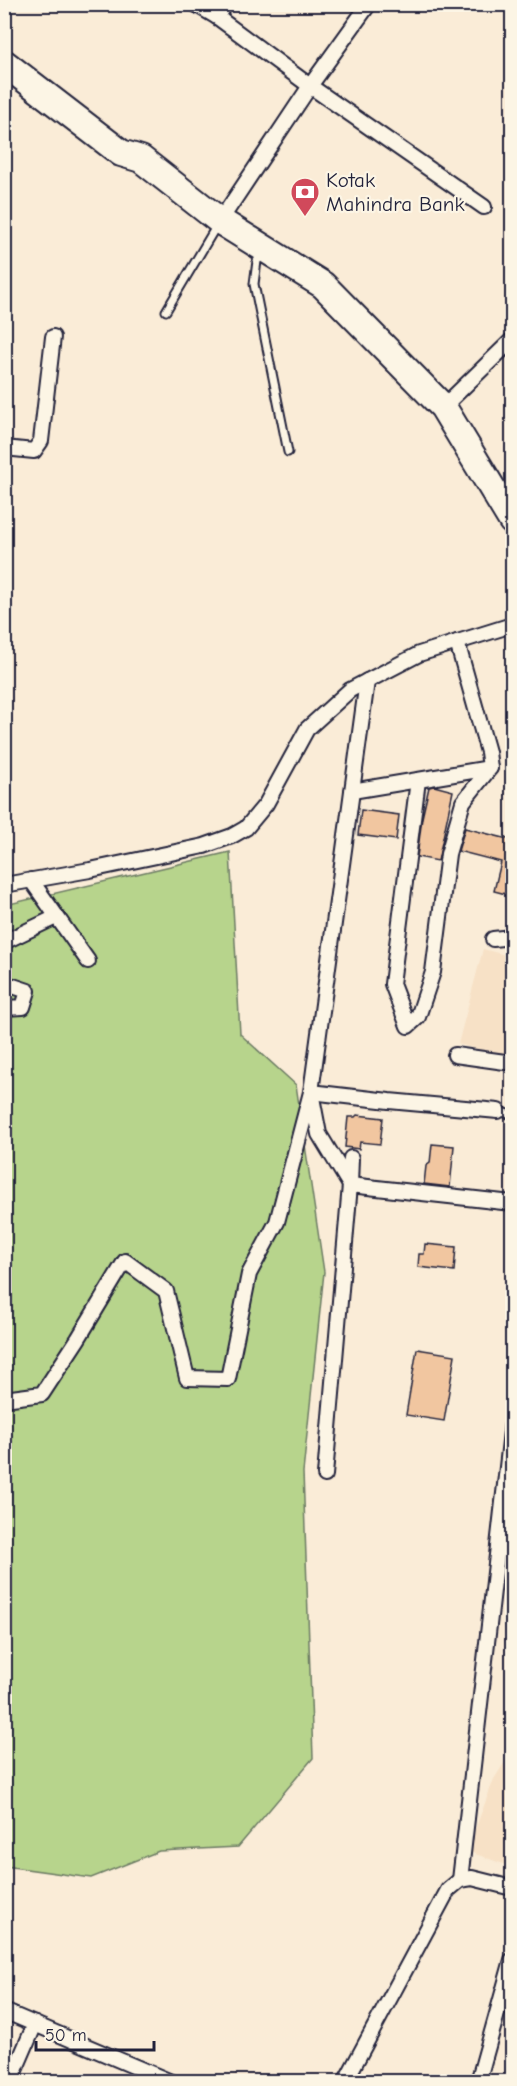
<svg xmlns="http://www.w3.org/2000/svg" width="517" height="2086" font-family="'Comic Neue',sans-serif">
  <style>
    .built { fill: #f7e1c6 }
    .green { fill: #b7d48c; stroke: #6c7b64; stroke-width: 1.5 }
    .building { fill: #f1c6a0; stroke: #22223b; stroke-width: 1.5 }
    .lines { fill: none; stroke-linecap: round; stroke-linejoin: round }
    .lane-casing { stroke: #22223b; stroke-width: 11 }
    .street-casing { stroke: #22223b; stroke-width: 18 }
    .highway-casing { stroke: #22223b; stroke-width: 30 }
    .lane { stroke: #fcf5e5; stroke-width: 7 }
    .street { stroke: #fcf5e5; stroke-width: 14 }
    .highway { stroke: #fcf5e5; stroke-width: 26 }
    .labels { text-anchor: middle; stroke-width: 4.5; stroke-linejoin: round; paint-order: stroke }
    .poi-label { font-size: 21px; fill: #22223b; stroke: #fcf5e5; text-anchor: start }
  </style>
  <rect width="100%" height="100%" fill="#faecd7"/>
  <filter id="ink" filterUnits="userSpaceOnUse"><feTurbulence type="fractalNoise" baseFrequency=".0167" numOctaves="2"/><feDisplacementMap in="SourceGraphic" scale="12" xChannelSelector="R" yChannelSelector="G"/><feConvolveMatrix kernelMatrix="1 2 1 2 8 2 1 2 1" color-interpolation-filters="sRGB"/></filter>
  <g filter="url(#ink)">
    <!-- built -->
    <g class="built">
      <polygon points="483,949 505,955 510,950 512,951 512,1051 507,1050 505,1057 458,1044"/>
      <polygon points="512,1751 512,1867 467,1851 494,1779"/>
    </g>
    <!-- green -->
    <polygon class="green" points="230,852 240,1034 296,1085 324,1272 303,1472 313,1758 238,1847 159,1851 91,1878 5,1866 5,905"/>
    <!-- building -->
    <g class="building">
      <polygon points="434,786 453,791 438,861 417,857 422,818 429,787"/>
      <polygon points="361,810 399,815 396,840 358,835"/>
      <polygon points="465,828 508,839 509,836 513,837 513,871 506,894 494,891 501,862 458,851"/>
      <polygon points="357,1115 383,1118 380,1144 360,1142 359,1149 345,1147 348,1117 355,1117"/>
      <polygon points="432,1144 454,1146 450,1187 424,1184 426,1166 430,1163"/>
      <polygon points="425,1244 456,1247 454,1271 418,1267 419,1254 424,1254"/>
      <polygon points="417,1349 455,1355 444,1421 406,1415"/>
    </g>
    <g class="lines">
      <!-- lane casing -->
      <g class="lane-casing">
        <g id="lane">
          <polyline points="263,254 257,261 254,284 288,452"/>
          <polyline points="166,311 217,225"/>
          <polyline points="498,1111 512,1115"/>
        </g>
      </g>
      <!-- street casing -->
      <g class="street-casing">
        <g id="street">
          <polyline points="195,4 217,17 310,86 484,207"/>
          <polyline points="217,17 226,4"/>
          <polyline points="220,221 310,86 369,4"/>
          <polyline points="443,407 512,340"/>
          <polyline points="4,448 34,451 41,441 53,337"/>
          <polyline points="367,681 311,1092 319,1134 350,1185 512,1203"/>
          <polyline points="418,780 392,984 408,1026 418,1017 433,972 448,854 463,802 490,768 488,752 457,642"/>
          <polyline points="352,791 490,768"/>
          <polyline points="31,880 88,961"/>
          <polyline points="4,885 90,870 204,846 232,836 246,828 266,804 307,729 350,690 419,654 512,625"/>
          <polyline points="493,939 512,937"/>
          <polyline points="4,942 56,917"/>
          <polyline points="4,983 28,991 23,1007 4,1008"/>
          <polyline points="455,1055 512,1063"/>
          <polyline points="4,1399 42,1394 78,1339 125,1261 166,1291 187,1378 228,1379 249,1274 277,1222 311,1092 389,1101 498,1111"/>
          <polyline points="325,1475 350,1185 351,1158"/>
          <polyline points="460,1880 512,1423"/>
          <polyline points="4,2011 171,2082"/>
          <polyline points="10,2082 35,2024"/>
          <polyline points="345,2082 448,1890 460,1880 472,1878 512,1888"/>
          <polyline points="478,2082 512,1960"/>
        </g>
      </g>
      <!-- highway casing -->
      <g class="highway-casing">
        <polyline id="highway" points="4,63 121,153 141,159 220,221 323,285 443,407 512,521"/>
      </g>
      <!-- lane -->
      <use href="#lane" class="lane"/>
      <!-- street -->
      <use href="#street" class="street"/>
      <!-- highway -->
      <use href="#highway" class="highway"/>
    </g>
  </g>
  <!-- icons -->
  <defs>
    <g id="bank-pin" transform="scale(1.5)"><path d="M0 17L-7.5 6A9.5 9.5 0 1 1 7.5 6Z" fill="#d1495b" stroke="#fcf5e5"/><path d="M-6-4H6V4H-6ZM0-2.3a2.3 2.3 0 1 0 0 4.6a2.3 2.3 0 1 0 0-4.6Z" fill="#fff"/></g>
  </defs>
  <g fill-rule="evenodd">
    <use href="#bank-pin" x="305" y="192"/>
  </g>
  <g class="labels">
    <!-- poi labels -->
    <g class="poi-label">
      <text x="326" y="187">Kotak<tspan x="326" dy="24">Mahindra Bank</tspan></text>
    </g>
  </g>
  <!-- margin -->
  <rect width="517" height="2086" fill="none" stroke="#fcf5e5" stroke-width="24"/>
  <rect x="12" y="12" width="493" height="2062" fill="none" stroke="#22223b" stroke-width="2" filter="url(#ink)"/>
  <!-- scale -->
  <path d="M36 2041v9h118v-9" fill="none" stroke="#22223b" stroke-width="3"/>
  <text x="45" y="2041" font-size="18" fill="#22223b" stroke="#fcf5e5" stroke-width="4.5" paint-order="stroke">50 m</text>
</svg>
